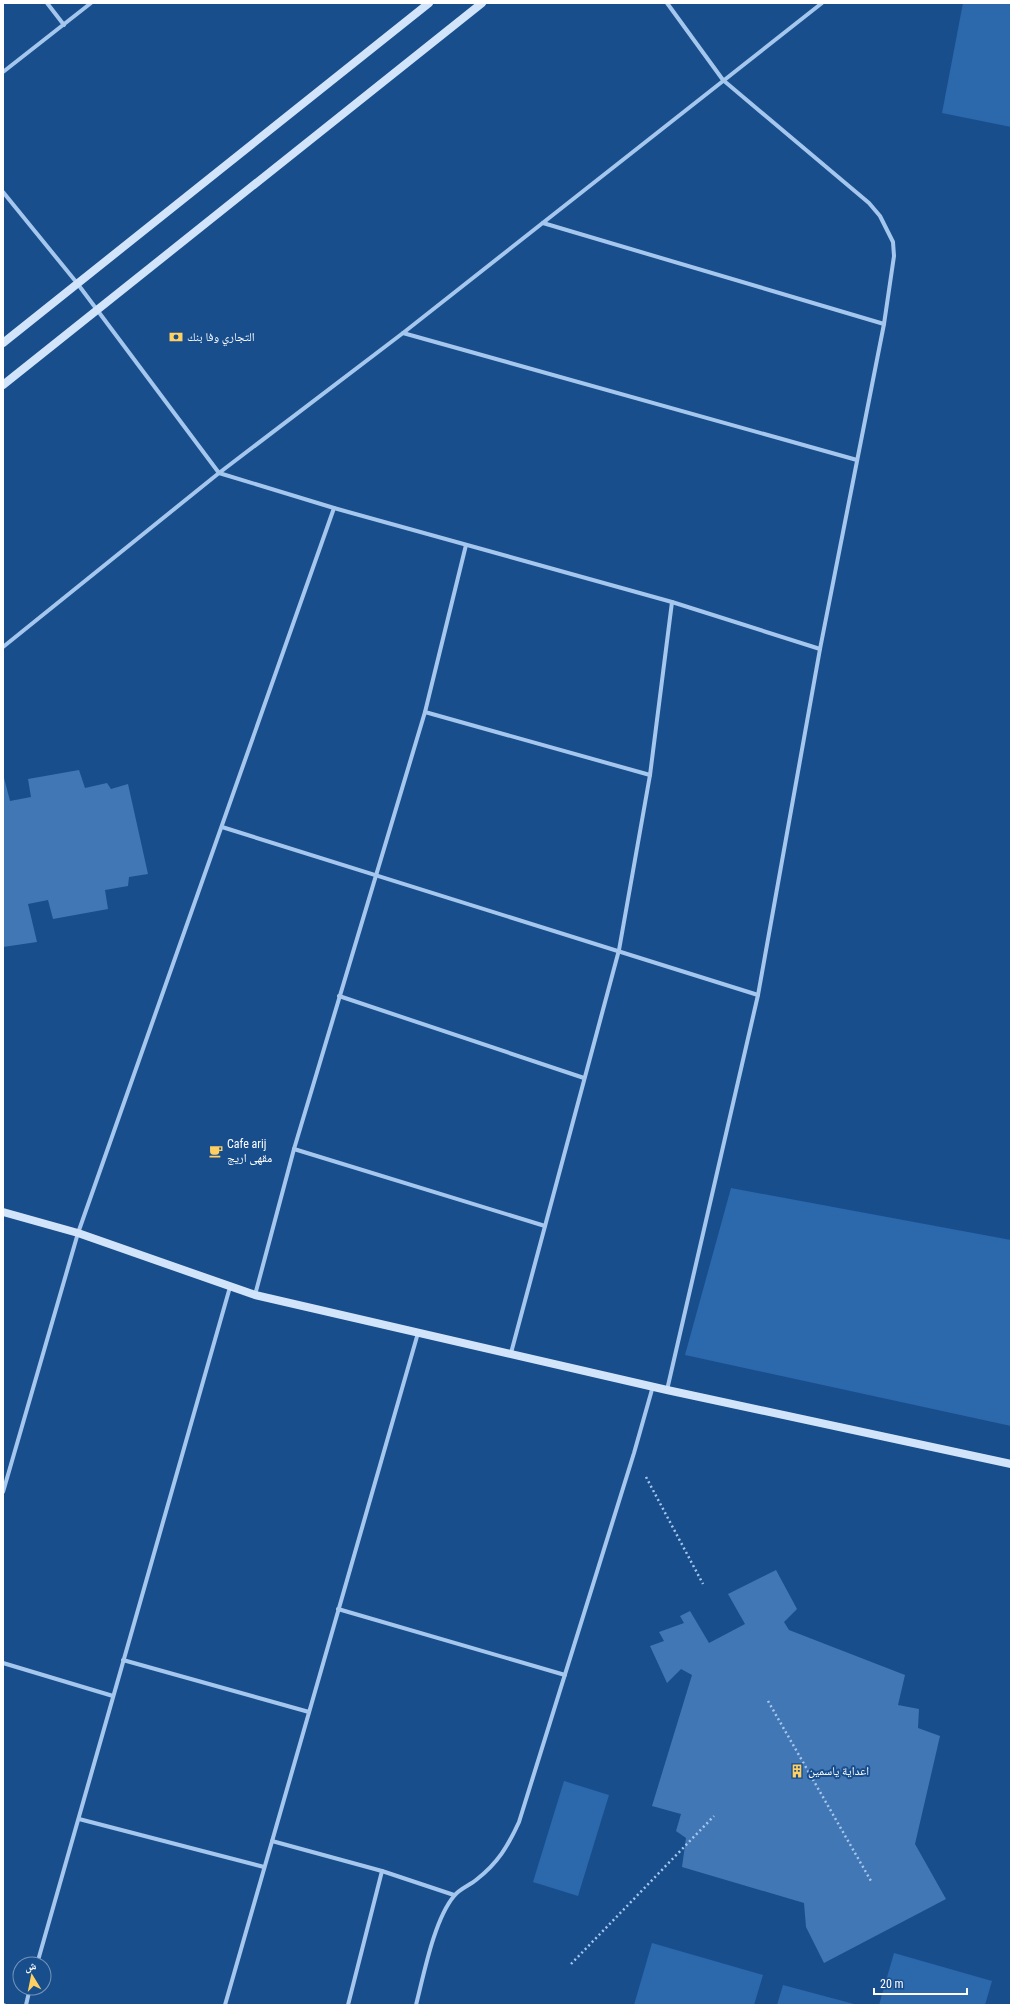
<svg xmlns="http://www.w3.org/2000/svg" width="1014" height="2008" font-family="'Roboto Condensed','Noto Naskh Arabic',sans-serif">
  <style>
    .green { fill: #2c68ac }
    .building { fill: #4277b6 }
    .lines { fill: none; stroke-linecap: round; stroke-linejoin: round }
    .path { stroke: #a5c7ee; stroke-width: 2.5; stroke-dasharray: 2 3; stroke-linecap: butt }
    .street { stroke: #a5c7ee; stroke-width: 4 }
    .secondary { stroke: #d2e4fa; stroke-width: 8 }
    .labels { text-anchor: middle; stroke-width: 4; stroke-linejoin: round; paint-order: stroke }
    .poi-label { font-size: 12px; fill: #fff; stroke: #194e8d; text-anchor: start }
  </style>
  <rect width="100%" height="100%" fill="#194e8d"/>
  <!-- green -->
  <g class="green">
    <polygon points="963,3 1011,3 1011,127 942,113"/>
    <polygon points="731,1188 1011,1240 1011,1426 685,1355"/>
    <polygon points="564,1781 609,1795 578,1896 533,1882"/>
    <polygon points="652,1943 763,1975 754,2005 634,2005"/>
    <polygon points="894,1953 992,1981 985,2005 879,2005"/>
    <polygon points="783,1985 854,2004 777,2005"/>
  </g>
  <!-- building -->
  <g class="building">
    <polygon points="79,770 85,788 107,783 111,789 128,784 148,874 129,877 128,886 105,890 108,909 53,919 48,900 28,904 37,942 3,947 3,774 10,801 31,797 28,779"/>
    <polygon points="776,1570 797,1609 784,1622 789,1630 905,1675 898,1705 919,1709 918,1728 940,1736 915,1844 946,1899 824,1963 806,1927 804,1903 682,1867 686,1838 676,1831 681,1814 652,1806 692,1675 681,1669 667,1683 650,1646 664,1641 659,1632 684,1623 680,1616 690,1611 709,1643 745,1624 728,1594"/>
  </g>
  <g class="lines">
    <!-- path -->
    <g class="path">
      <polyline points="646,1477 703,1584"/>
      <polyline points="768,1701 871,1881"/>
      <polyline points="571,1964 714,1816"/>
    </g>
    <!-- street -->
    <g class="street">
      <polyline points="47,3 64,25"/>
      <polyline points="3,72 91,3"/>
      <polyline points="3,192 77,283 219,473 334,508 672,602 820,649"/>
      <polyline points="543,223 884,324"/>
      <polyline points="403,333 857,460"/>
      <polyline points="3,647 219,473 403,333 822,3"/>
      <polyline points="425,712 650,775 672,602"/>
      <polyline points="222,827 758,995"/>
      <polyline points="339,996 584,1078"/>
      <polyline points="294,1149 545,1226"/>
      <polyline points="255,1295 294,1149 425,712 466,545"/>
      <polyline points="511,1353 619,950 650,775"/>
      <polyline points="667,1390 758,995 820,649 884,324 894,256 893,242 880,216 869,203 723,80 667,3"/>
      <polyline points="3,1492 78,1233 334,508"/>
      <polyline points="338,1609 565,1675"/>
      <polyline points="123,1660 309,1712"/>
      <polyline points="3,1663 113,1696"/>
      <polyline points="79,1819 264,1867"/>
      <polyline points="272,1841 382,1871 454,1895"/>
      <polyline points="37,1964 230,1287"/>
      <polyline points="3,2005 4,2005"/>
      <polyline points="26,2005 30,1988"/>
      <polyline points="225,2005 418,1333"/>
      <polyline points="348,2005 382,1871"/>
      <path d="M416,2005C424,1974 434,1920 454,1896C459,1889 470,1885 476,1880C498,1863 508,1846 519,1822L634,1453L653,1386"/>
    </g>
    <!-- secondary -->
    <g class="secondary">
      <polyline points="3,343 429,3"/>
      <polyline points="3,385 482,3"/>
      <polyline points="3,1212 78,1233 255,1295 667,1390 1011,1464"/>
    </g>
  </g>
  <!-- icons -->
  <defs>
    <g id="bank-bare" transform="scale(1.08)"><path d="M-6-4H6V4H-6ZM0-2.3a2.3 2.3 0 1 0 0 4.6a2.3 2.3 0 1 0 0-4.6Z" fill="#ffcf62" stroke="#194e8d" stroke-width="2.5" paint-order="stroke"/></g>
    <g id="cafe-bare" transform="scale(1.08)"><path d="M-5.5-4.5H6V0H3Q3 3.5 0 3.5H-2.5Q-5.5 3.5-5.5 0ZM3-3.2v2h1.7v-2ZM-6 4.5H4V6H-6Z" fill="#ffcf62" stroke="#194e8d" stroke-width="2.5" paint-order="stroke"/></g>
    <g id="building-bare" transform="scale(1.08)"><path d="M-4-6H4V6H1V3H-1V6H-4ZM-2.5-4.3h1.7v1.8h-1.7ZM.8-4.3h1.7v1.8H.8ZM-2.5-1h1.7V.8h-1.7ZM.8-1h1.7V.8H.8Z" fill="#ffcf62" stroke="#194e8d" stroke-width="2.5" paint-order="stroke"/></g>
  </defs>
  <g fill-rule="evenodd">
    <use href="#bank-bare" x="176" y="337"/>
    <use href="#cafe-bare" x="216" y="1151"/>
    <use href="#building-bare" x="797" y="1771"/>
  </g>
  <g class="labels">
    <!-- poi labels -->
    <g class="poi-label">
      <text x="187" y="341">التجاري وفا بنك</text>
      <text x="227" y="1148">Cafe arij<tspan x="227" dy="14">مقهى اريج</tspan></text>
      <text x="808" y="1775">اعداية ياسمين</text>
    </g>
  </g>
  <!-- border -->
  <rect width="1014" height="2008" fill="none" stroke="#ffffff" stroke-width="8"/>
  <!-- north arrow -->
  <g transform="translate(32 1976) rotate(350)"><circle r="19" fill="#194e8d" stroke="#7595bb"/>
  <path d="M0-3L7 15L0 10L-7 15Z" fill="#ffcf62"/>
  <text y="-6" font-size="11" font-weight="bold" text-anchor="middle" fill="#ffffff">ش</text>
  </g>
  <!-- scale -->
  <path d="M874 1988v6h93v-6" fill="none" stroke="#ffffff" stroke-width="2"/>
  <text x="880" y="1988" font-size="12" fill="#ffffff" stroke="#194e8d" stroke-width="3" paint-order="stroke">20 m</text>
</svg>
